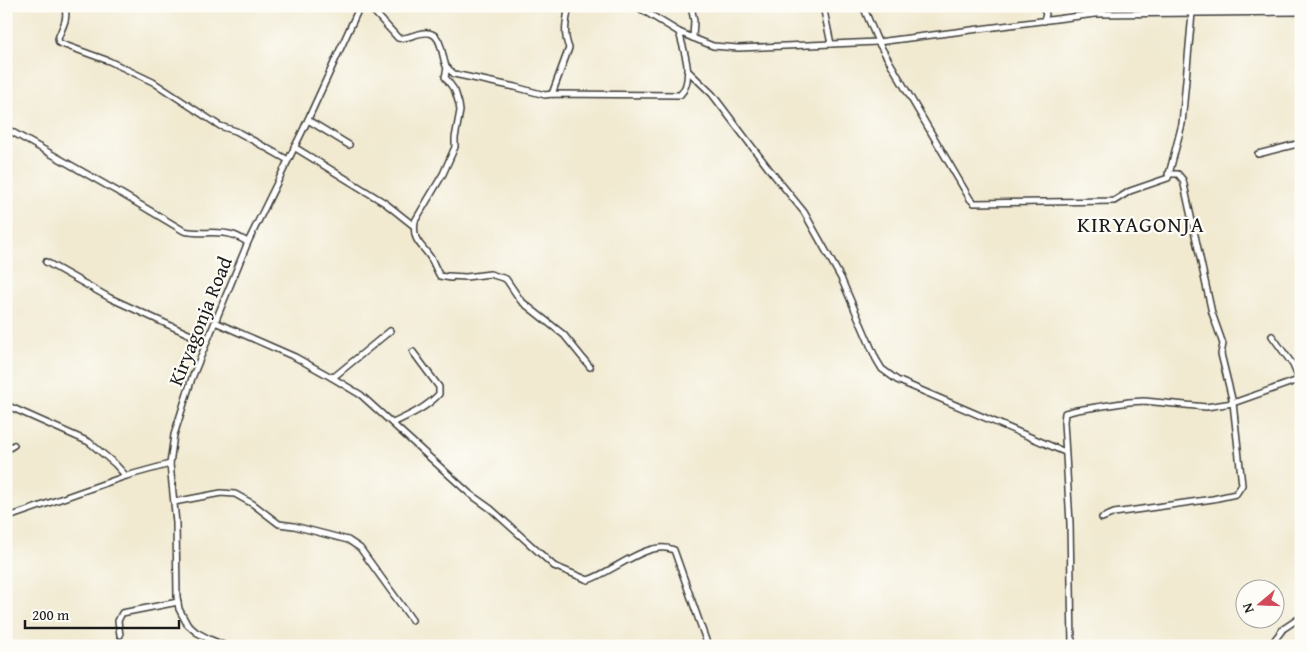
<svg xmlns="http://www.w3.org/2000/svg" width="1307" height="652" font-family="'Gentium Book Plus',serif">
  <style>
    .lines { fill: none; stroke-linecap: round; stroke-linejoin: round }
    .minor-casing { stroke: #3c3b37; stroke-width: 8 }
    .minor { stroke: #fff; stroke-width: 5 }
    .labels { text-anchor: middle; stroke-width: 4.5; stroke-linejoin: round; paint-order: stroke }
    .street-label { font-size: 20px; fill: #1c1c1c; stroke: #fdfcf7 }
    .quarter-label { font-size: 22px; letter-spacing: 1px; fill: #1c1c1c; stroke: #fdfcf7 }
  </style>
  <rect width="100%" height="100%" fill="#fdfcf7"/>
  <filter id="ink" filterUnits="userSpaceOnUse"><feTurbulence type="fractalNoise" baseFrequency=".02" numOctaves="2"/><feDisplacementMap in="SourceGraphic" scale="10" xChannelSelector="R" yChannelSelector="G"/><feConvolveMatrix kernelMatrix="1 2 1 2 8 2 1 2 1" color-interpolation-filters="sRGB"/></filter>
  <filter id="wash" filterUnits="userSpaceOnUse"><feTurbulence type="fractalNoise" baseFrequency=".0096" numOctaves="4" result="noise"/><feDisplacementMap in="SourceGraphic" scale="20" xChannelSelector="R" yChannelSelector="G"/><feGaussianBlur stdDeviation="1.12" result="paint"/><feColorMatrix in="noise" values="0 0 0 0 0 0 0 0 0 0 0 0 0 0 0 0 0 1.4 0 .05"/><feComposite in="paint" operator="in"/></filter>
  <g filter="url(#wash)">
    <rect width="100%" height="100%" fill="#f1ead1"/>
  </g>
  <g filter="url(#ink)">
    <g class="lines">
      <!-- minor casing -->
      <g class="minor-casing">
        <g id="minor">
          <path d="M65,6C68,22 62,26 58,39L59,43L109,61L153,82L220,126L236,131L288,160"/>
          <path d="M369,6L398,38C409,40 422,29 432,34C442,38 442,57 446,66C448,69 451,71 454,74L515,87L545,95L552,94L680,95C695,80 684,51 679,32"/>
          <polyline points="636,6 679,32 693,38 713,46 738,48 878,42 1095,14 1301,12"/>
          <polyline points="691,6 694,21 693,38"/>
          <polyline points="823,6 831,44"/>
          <polyline points="863,6 878,42"/>
          <polyline points="1042,6 1046,14 1044,21"/>
          <polyline points="878,42 970,199 974,203 1114,201 1130,191 1168,178 1182,124 1192,13"/>
          <path d="M447,68L445,77L455,91L459,104L460,111L455,138V147L443,174L415,221C412,242 421,243 430,257C434,263 436,270 440,276L451,278"/>
          <polyline points="687,70 712,94 769,169 804,212 841,278 876,359 882,369 897,380 1065,452"/>
          <path d="M552,94L569,48C563,34 566,21 569,6"/>
          <polyline points="308,120 349,145"/>
          <path d="M7,129L122,194L184,231C200,235 217,230 233,235C238,236 243,240 248,242"/>
          <polyline points="294,147 385,203 414,226"/>
          <polyline points="1258,154 1301,143"/>
          <polyline points="46,262 110,298 206,342"/>
          <polyline points="448,276 466,277 490,274 506,279 521,301 564,335 590,367"/>
          <polyline points="215,322 295,357 331,377 335,376 390,331"/>
          <polyline points="1272,336 1293,365 1299,379"/>
          <path d="M331,377L361,395L470,494L491,509L554,566L588,580C613,572 649,539 674,550L708,646"/>
          <polyline points="6,405 89,442 115,464 126,476"/>
          <path d="M393,423C410,415 426,408 439,394V387L413,352"/>
          <polyline points="6,450 14,445"/>
          <polyline points="174,502 221,493 235,494 253,504 279,524 294,526 348,540 360,548 412,620"/>
          <polyline points="6,518 126,476 170,464"/>
          <polyline points="1102,518 1114,513 1213,499 1236,494 1242,485 1233,403 1221,354 1223,344 1212,313 1183,180 1178,174 1168,174"/>
          <polyline points="120,635 118,621 122,613 178,602"/>
          <polyline points="226,646 209,639 196,632 187,624 179,609 177,597 176,523 170,464 174,435 192,378 248,242 304,128 360,6"/>
          <polyline points="1072,646 1070,523 1064,422 1065,413 1077,410 1129,402 1144,401 1206,407 1233,403 1301,379"/>
          <polyline points="1270,646 1283,629 1301,617"/>
        </g>
      </g>
      <!-- minor -->
      <use href="#minor" class="minor"/>
    </g>
  </g>
  <g class="labels">
    <!-- street labels -->
    <g class="street-label">
      <text transform="translate(200 321) rotate(-68)" y="7">Kiryagonja Road</text>
    </g>
    <!-- quarter labels -->
    <g class="quarter-label">
      <text x="1141" y="232">KIRYAGONJA</text>
    </g>
  </g>
  <!-- margin -->
  <rect width="1307" height="652" fill="none" stroke="#fdfcf7" stroke-width="25"/>
  <!-- north arrow -->
  <g transform="translate(1260 604) rotate(251)"><circle r="24" fill="#fdfcf7" stroke="#a3a29f"/>
  <path d="M0-4L9 19L0 12L-9 19Z" fill="#d1495b"/>
  <text y="-8" font-size="14" font-weight="bold" text-anchor="middle" fill="#1c1c1c">N</text>
  </g>
  <!-- scale -->
  <path d="M25 620v8h154v-8" fill="none" stroke="#1c1c1c" stroke-width="2.5"/>
  <text x="32" y="620" font-size="15" fill="#1c1c1c" stroke="#fdfcf7" stroke-width="4" paint-order="stroke">200 m</text>
</svg>
